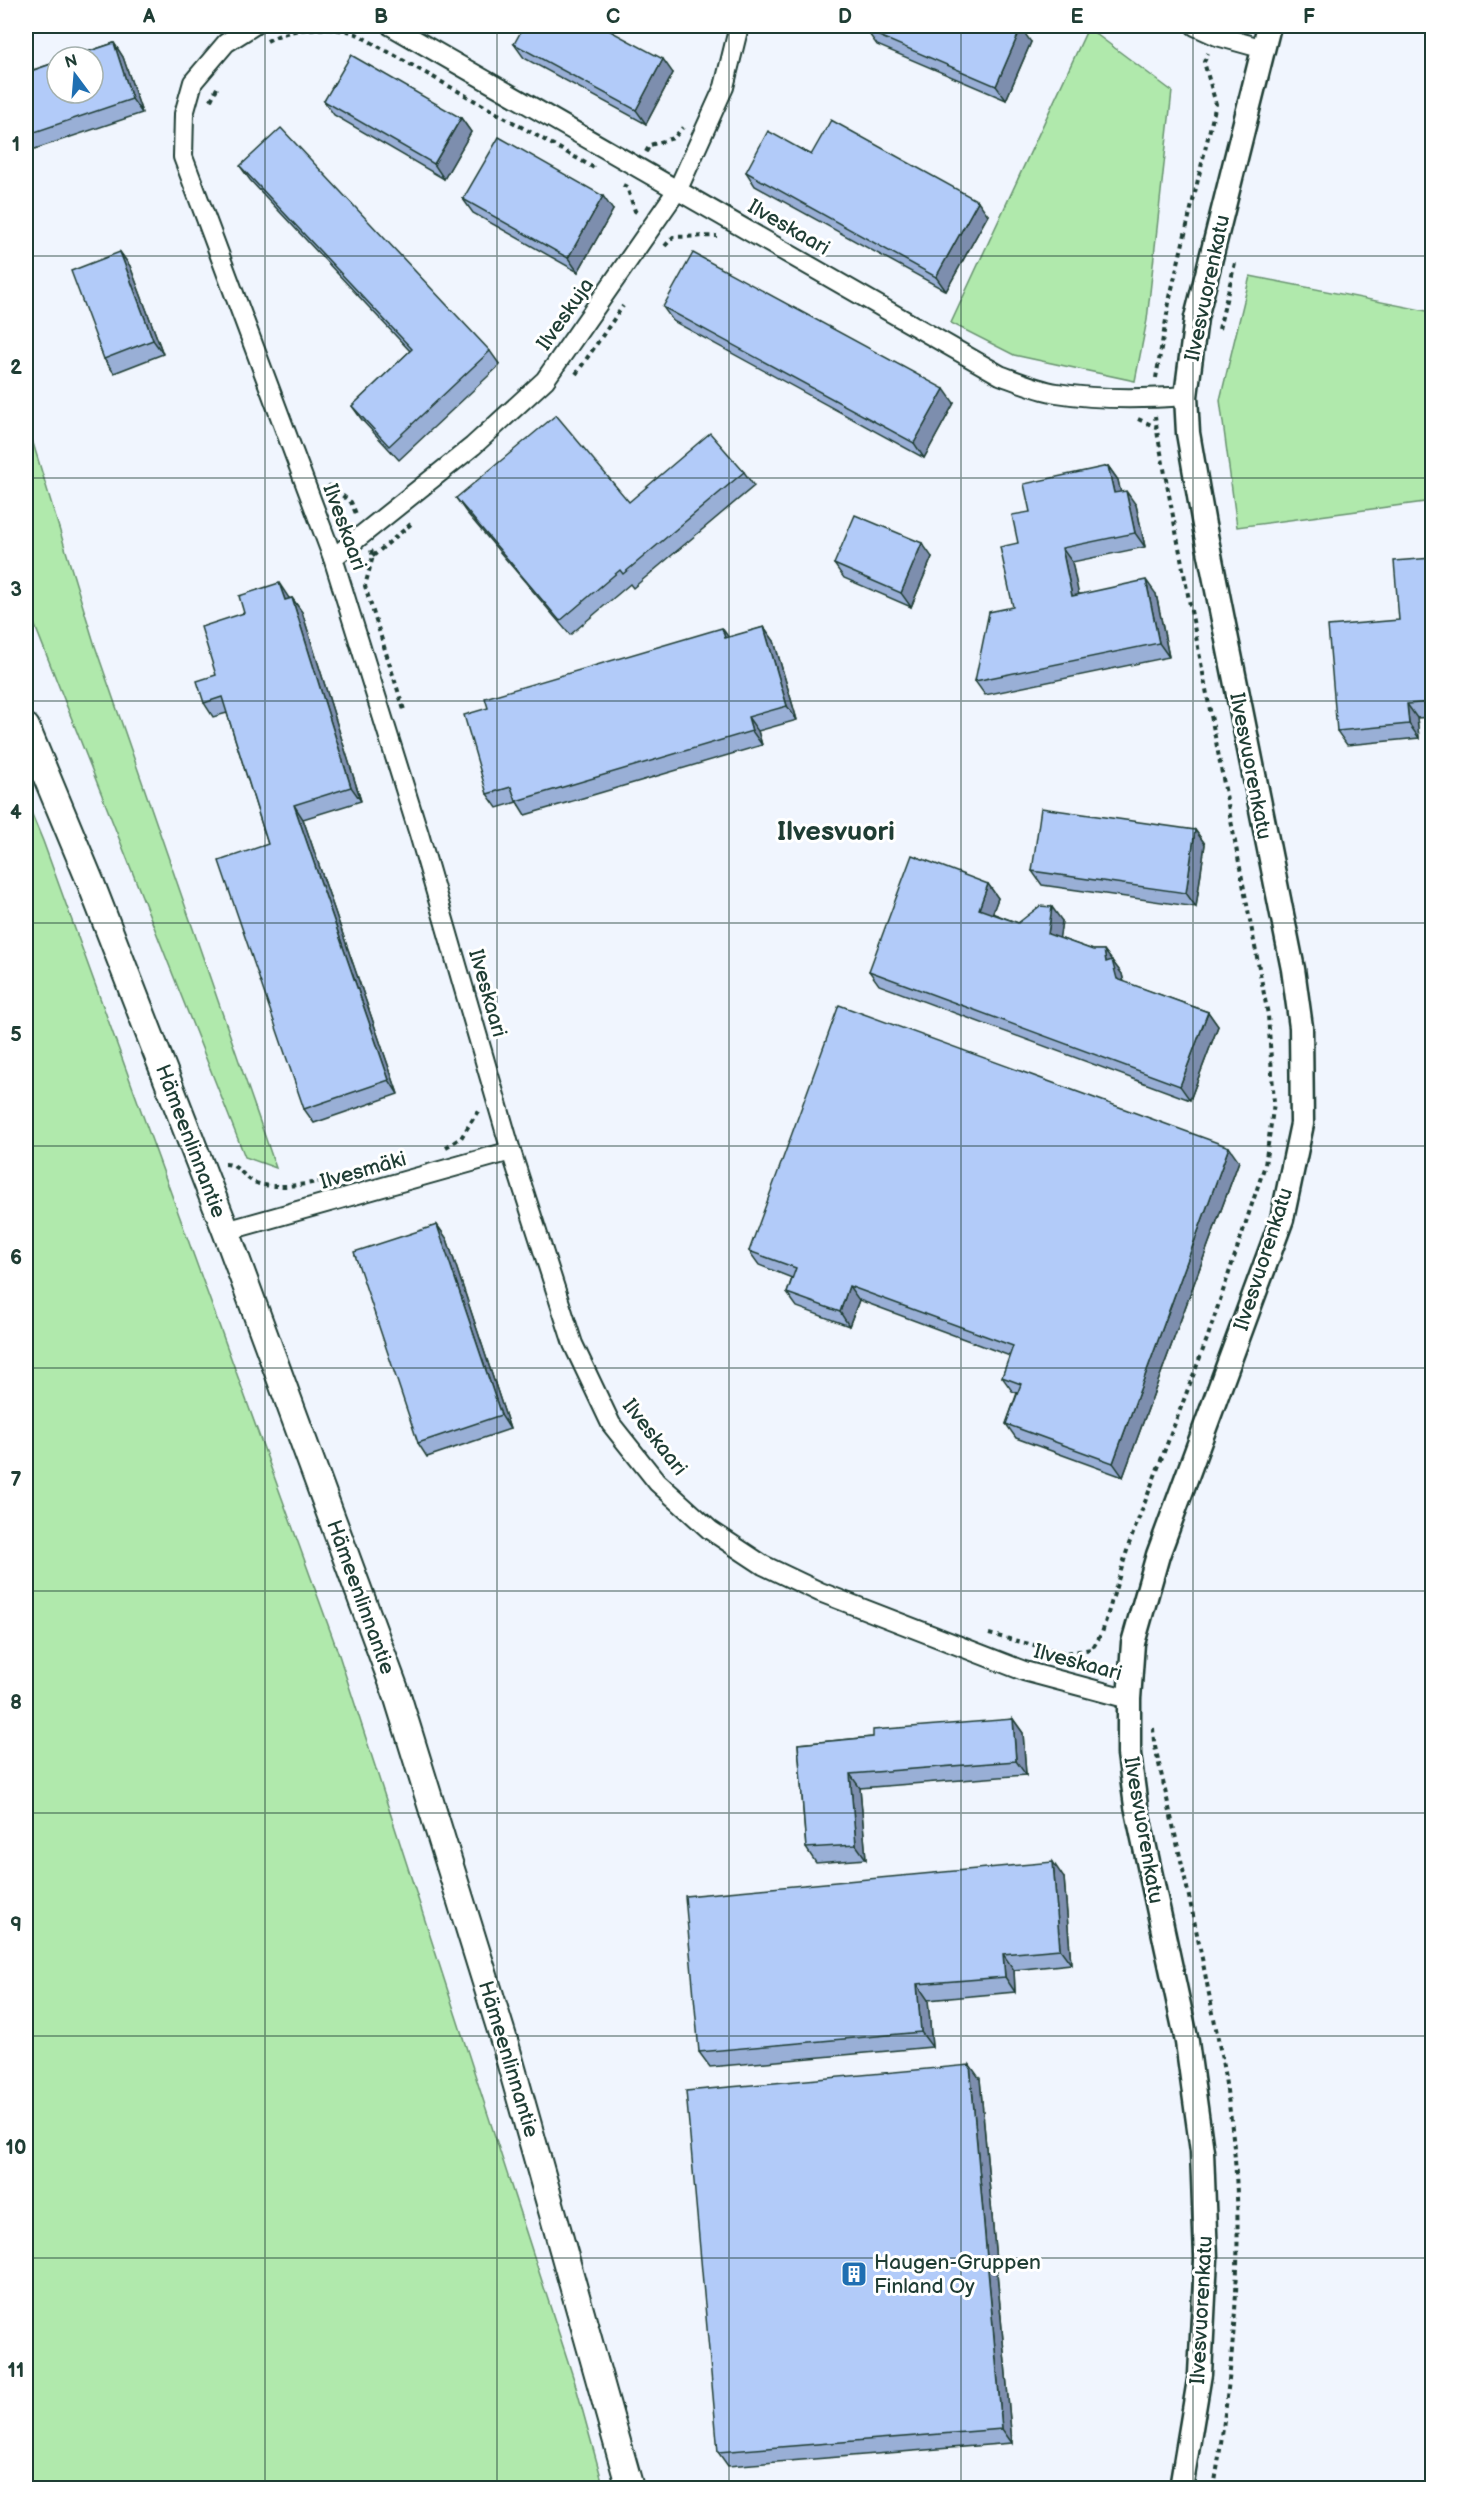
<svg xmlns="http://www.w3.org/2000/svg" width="1458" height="2514" font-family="'Balsamiq Sans',sans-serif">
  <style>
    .green { fill: #b0e9ac; stroke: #689370; stroke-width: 1.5 }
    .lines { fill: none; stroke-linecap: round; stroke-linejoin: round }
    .minor-casing { stroke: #1f3d34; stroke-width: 22 }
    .tertiary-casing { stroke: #1f3d34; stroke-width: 27 }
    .secondary-casing { stroke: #1f3d34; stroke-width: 30 }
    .path { stroke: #1f3d34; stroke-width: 4; stroke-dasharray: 4.5 4.5; stroke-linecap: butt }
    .minor { stroke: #fff; stroke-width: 18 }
    .tertiary { stroke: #fff; stroke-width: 22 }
    .secondary { stroke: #fff; stroke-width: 26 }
    .wall { fill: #99afd6; stroke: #1f3d34; stroke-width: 1.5 }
    .shaded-wall { fill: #7d8eae; stroke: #1f3d34; stroke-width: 1.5 }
    .building { fill: #b2cbf9; stroke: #1f3d34; stroke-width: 1.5 }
    .grid { fill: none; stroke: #1f3d34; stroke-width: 1.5; stroke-opacity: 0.55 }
    .labels { text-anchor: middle; stroke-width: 6; stroke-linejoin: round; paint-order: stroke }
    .street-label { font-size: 21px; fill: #1f3d34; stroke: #fff }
    .poi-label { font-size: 21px; fill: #1f3d34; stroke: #fff; text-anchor: start }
    .district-label { font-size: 27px; font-weight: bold; fill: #1f3d34; stroke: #fff }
    .neatline { fill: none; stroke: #1f3d34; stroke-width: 2 }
    .grid-label { font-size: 20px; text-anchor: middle; font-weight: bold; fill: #1f3d34 }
  </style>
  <rect width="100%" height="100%" fill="#f0f5fe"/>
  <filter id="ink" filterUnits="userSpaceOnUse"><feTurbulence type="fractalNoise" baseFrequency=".0167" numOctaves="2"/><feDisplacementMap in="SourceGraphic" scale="12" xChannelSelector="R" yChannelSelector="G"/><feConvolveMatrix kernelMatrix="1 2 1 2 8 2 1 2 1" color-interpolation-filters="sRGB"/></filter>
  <g filter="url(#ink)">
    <!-- green -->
    <g class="green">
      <polygon points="1088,28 1172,91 1147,320 1135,381 1014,355 951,323"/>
      <polygon points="1250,276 1432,312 1432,501 1237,527 1220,400"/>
      <polygon points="26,420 95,646 276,1168 245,1157 26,603"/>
      <polygon points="26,800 43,841 339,1655 575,2383 604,2488 26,2488"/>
    </g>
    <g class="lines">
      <!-- minor casing -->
      <g class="minor-casing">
        <g id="minor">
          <polyline points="253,26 226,43 193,82 184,114 183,157 333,558 419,834 511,1151 573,1344 611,1424 657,1482 710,1530 763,1565 820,1592 1024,1671 1129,1699"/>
          <path d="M391,26L1000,375C1019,382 1038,390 1057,393C1099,400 1144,399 1186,396"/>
          <polyline points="1195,26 1217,36 1264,49"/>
          <polyline points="333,558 473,446 545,380 678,189 724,87 739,26"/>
          <polyline points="226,1231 511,1151"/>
        </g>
      </g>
      <!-- tertiary casing -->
      <g class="tertiary-casing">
        <polyline id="tertiary" points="1181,2488 1200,2374 1206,2258 1202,2151 1187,2042 1136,1806 1129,1754 1129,1699 1133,1643 1158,1555 1282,1219 1302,1124 1301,1027 1293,969 1204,525 1188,433 1186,396 1196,318 1269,26"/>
      </g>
      <!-- secondary casing -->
      <g class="secondary-casing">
        <polyline id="secondary" points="26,727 90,881 226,1231 397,1695 506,2047 630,2488"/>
      </g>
      <!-- path -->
      <g class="path">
        <path d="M267,41C295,26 323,27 353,32L596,169"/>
        <polyline points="211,100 218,86"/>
        <polyline points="646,152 650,145 674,138 683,127"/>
        <polyline points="623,185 627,187 635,211 639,214"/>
        <polyline points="665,246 673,237 717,236"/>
        <polyline points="1219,329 1235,263"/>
        <polyline points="576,374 623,306"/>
        <polyline points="1156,378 1170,297 1216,104 1204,62 1208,53"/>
        <polyline points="1138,419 1156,427"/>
        <polyline points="328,485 351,502 357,516"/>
        <polyline points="371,550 373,556 365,586 404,710"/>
        <polyline points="373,556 411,524"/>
        <polyline points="446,1147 461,1138 478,1111"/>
        <path d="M225,1164C237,1164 242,1175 252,1181C266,1190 302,1185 318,1182"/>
        <polyline points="989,1634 1066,1653 1092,1649 1102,1633 1129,1544 1207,1339 1265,1165 1274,1103 1268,1015 1158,437 1155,416"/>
        <path d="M1153,1728L1154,1742C1173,1826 1193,1910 1209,1994C1223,2060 1235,2128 1237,2196C1240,2294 1230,2391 1214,2488"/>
      </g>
      <!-- minor -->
      <use href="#minor" class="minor"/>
      <!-- tertiary -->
      <use href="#tertiary" class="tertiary"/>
      <!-- secondary -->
      <use href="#secondary" class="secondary"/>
    </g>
    <!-- wall -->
    <g class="wall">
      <polygon points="867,31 1031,42 1006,100 877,45"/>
      <polygon points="114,43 123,57 142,113 26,152 26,47 33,70"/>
      <polygon points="514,44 673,73 646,124 524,58"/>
      <polygon points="324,101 461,118 471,132 444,179 334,115"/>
      <polygon points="811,155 988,215 946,291 755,186 746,172"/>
      <polygon points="240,166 490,351 500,365 399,460 362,420 352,406 410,351 250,180"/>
      <polygon points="463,199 613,210 578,272 473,213"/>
      <polygon points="120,252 130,266 163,354 114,373 104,359"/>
      <polygon points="663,307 954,403 924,458 673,321"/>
      <polygon points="1108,466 1118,480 1120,492 1136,505 1145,547 1072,562 1078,594 1156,594 1169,657 985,695 975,681 1013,607 1018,543 1030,512"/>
      <polygon points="744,472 754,486 633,588 630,584 570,635 466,512 456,498 629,502"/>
      <polygon points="932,557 911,607 844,578 834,564"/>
      <polygon points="1432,558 1432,717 1417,718 1419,738 1347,745 1337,731 1399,620"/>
      <polygon points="289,598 289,599 292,598 302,612 361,801 303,819 398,1094 314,1123 304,1109 268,844 227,713 213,717 204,703 244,613"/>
      <polygon points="764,627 774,641 797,720 758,731 762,745 525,815 517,802 497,808 487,794 728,638"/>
      <polygon points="1195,830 1205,844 1196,907 1042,885 1032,871"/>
      <polygon points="988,884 998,898 992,913 1018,923 1062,921 1059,938 1093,950 1104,950 1122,974 1124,982 1208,1012 1218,1026 1190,1100 879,985 869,971"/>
      <polygon points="1239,1161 1123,1477 1016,1438 1006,1424 1017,1393 1012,1391 1002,1377 1010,1356 859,1300 849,1326 797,1307 787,1293 792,1278 759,1265 749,1251"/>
      <polygon points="437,1225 447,1239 510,1429 427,1457 418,1443"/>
      <polygon points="1013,1719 1023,1733 1026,1775 860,1788 866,1859 816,1863 806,1848 798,1744 873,1737"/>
      <polygon points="1064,1878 1071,1964 1014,1970 1015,1992 928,2000 932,2047 710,2067 699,2052"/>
      <polygon points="980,2079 1012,2443 728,2466 718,2452"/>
    </g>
    <!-- shaded-wall -->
    <g class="shaded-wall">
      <polygon points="1021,28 1031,42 1006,100 996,86"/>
      <polygon points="114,43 123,57 142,113 132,99"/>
      <polygon points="26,47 38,86 28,72 26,63"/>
      <polygon points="663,59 673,73 646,124 636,110"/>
      <polygon points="461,118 471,132 444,179 434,164"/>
      <polygon points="603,196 613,210 578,272 568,258"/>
      <polygon points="978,201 988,215 946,291 936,277"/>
      <polygon points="120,252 130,266 163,354 153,340"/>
      <polygon points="944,389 954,403 924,458 914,443"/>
      <polygon points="1108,466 1118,480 1124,507 1114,493"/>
      <polygon points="1126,491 1136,505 1145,547 1135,533"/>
      <polygon points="922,543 932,557 911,607 901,593"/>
      <polygon points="1062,548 1072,562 1082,610 1072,596"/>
      <polygon points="1146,580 1156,594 1169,657 1159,643"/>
      <polygon points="279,583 289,598 294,614 285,600"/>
      <polygon points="292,598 302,612 361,801 351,787"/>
      <polygon points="764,627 774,641 797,720 787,706"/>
      <polygon points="722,628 732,642 725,638"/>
      <polygon points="1407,704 1417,718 1419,738 1409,724"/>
      <polygon points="748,717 758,731 762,745 752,731"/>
      <polygon points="294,805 303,819 398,1094 389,1080"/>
      <polygon points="1195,830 1205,844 1196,907 1186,893"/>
      <polygon points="988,884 998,898 989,923 979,909"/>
      <polygon points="1052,907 1062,921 1058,948 1048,934"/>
      <polygon points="1104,950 1122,974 1126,993 1106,962"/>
      <polygon points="1208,1012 1218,1026 1190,1100 1180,1086"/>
      <polygon points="1229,1147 1239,1161 1123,1477 1113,1463"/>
      <polygon points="437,1225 447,1239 510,1429 501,1415"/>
      <polygon points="849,1286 859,1300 849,1326 840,1312"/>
      <polygon points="1013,1719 1023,1733 1026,1775 1016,1761"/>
      <polygon points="850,1774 860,1788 866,1859 856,1845"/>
      <polygon points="1053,1862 1064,1878 1071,1964 1060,1949"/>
      <polygon points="1003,1954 1014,1970 1015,1992 1005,1977"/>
      <polygon points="917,1984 928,2000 932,2047 921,2032"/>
      <polygon points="970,2065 980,2079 1012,2443 1002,2429"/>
    </g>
    <!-- building -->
    <g class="building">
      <polygon points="524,26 601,26 663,59 636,110 514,44"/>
      <polygon points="870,26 1014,26 1021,28 996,86 867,31"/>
      <polygon points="114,43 132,99 26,135 26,63 28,72 57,62 57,93 93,93 93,57 72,57"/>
      <polygon points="351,55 461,118 434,164 324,101"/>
      <polygon points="831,120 978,201 936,277 746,172 768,131 811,155"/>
      <polygon points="281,128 490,351 389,446 352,406 412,349 240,166"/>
      <polygon points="499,137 603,196 568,258 463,199"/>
      <polygon points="120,252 153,340 104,359 71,271"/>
      <polygon points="693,253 944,389 914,443 663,307"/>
      <polygon points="556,415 629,502 710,433 744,472 623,574 620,570 560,621 456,498"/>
      <polygon points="1108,466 1114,493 1126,491 1135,533 1062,548 1072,596 1146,580 1159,643 975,681 989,612 1013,607 1000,547 1018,543 1012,515 1030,512 1024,484"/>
      <polygon points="855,515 922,543 901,593 834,564"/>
      <polygon points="1432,558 1432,702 1407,704 1409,724 1337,731 1328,626 1399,620 1394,561"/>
      <polygon points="279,583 285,600 292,598 351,787 294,805 389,1080 304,1109 219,861 268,844 222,697 204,703 197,681 216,675 201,627 244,613 239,596"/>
      <polygon points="764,627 787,706 748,717 752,731 516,801 511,787 487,794 464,715 488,708 485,698 722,628 725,638"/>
      <polygon points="1041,808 1195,830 1186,893 1032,871"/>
      <polygon points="912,855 988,884 979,909 1018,923 1040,906 1052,907 1048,934 1093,950 1104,950 1106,962 1112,960 1117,979 1208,1012 1180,1086 869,971"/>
      <polygon points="839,1005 1229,1147 1113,1463 1006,1424 1021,1384 1002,1377 1013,1346 849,1286 840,1312 787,1293 796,1268 749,1251"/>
      <polygon points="437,1225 501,1415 418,1443 354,1252"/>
      <polygon points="1013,1719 1016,1761 850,1774 856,1845 806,1848 798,1744 873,1737 873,1730"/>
      <polygon points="1053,1862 1060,1949 1003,1954 1005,1977 917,1984 921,2032 699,2052 685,1896"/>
      <polygon points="970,2065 1002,2429 718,2452 686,2091"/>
    </g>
  </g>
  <!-- grid -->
  <path class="grid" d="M265,26V2488M497,26V2488M729,26V2488M961,26V2488M1193,26V2488M26,256H1432M26,478H1432M26,701H1432M26,923H1432M26,1146H1432M26,1368H1432M26,1591H1432M26,1813H1432M26,2036H1432M26,2258H1432"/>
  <!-- icons -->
  <defs>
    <g id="building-square" transform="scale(1.35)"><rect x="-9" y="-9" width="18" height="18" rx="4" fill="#1f6fb2" stroke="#fff"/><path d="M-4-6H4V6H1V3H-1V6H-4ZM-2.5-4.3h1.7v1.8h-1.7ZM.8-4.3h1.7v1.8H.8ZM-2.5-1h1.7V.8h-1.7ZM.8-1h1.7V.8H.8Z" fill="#fff"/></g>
  </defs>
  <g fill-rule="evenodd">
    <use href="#building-square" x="854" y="2274"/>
  </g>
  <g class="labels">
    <!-- street labels -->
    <g class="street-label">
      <text transform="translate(789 227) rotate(30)" y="7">Ilveskaari</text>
      <text transform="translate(1207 288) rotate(-78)" y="7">Ilvesvuorenkatu</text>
      <text transform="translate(565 314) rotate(-55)" y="7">Ilveskuja</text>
      <text transform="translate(345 527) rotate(70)" y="7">Ilveskaari</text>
      <text transform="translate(1251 766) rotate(79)" y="7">Ilvesvuorenkatu</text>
      <text transform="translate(488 993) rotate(74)" y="7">Ilveskaari</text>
      <text transform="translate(191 1141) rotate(69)" y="7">Hämeenlinnantie</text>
      <text transform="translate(363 1170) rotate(-16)" y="7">Ilvesmäki</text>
      <text transform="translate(1263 1259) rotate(-72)" y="7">Ilvesvuorenkatu</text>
      <text transform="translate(655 1437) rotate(52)" y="7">Ilveskaari</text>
      <text transform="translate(361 1597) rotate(70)" y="7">Hämeenlinnantie</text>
      <text transform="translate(1078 1662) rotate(15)" y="7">Ilveskaari</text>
      <text transform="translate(1144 1830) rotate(80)" y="7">Ilvesvuorenkatu</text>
      <text transform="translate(509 2059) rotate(73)" y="7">Hämeenlinnantie</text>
      <text transform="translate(1201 2310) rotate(-87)" y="7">Ilvesvuorenkatu</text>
    </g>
    <!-- poi labels -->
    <g class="poi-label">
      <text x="874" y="2269">Haugen-Gruppen<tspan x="874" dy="24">Finland Oy</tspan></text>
    </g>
    <!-- district labels -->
    <g class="district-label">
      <text x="836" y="840">Ilvesvuori</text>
    </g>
  </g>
  <!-- margin -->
  <rect width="1458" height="2514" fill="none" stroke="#fff" stroke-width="66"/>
  <!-- north arrow -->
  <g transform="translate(75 75) rotate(344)"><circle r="28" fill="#ffffff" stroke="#a5b1ae" stroke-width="1.5"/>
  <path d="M0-4.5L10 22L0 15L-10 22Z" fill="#1f6fb2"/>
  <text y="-9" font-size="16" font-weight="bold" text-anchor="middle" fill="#1f3d34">N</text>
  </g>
  <rect x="33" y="33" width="1392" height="2448" class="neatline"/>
  <g class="grid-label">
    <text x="149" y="23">A</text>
    <text x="381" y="23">B</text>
    <text x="613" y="23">C</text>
    <text x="845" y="23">D</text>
    <text x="1077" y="23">E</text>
    <text x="1309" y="23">F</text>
    <text x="16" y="151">1</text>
    <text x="16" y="374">2</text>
    <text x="16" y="596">3</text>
    <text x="16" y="819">4</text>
    <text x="16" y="1041">5</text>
    <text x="16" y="1264">6</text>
    <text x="16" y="1486">7</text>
    <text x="16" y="1709">8</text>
    <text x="16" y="1931">9</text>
    <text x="16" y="2154">10</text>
    <text x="16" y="2377">11</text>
  </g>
</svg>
